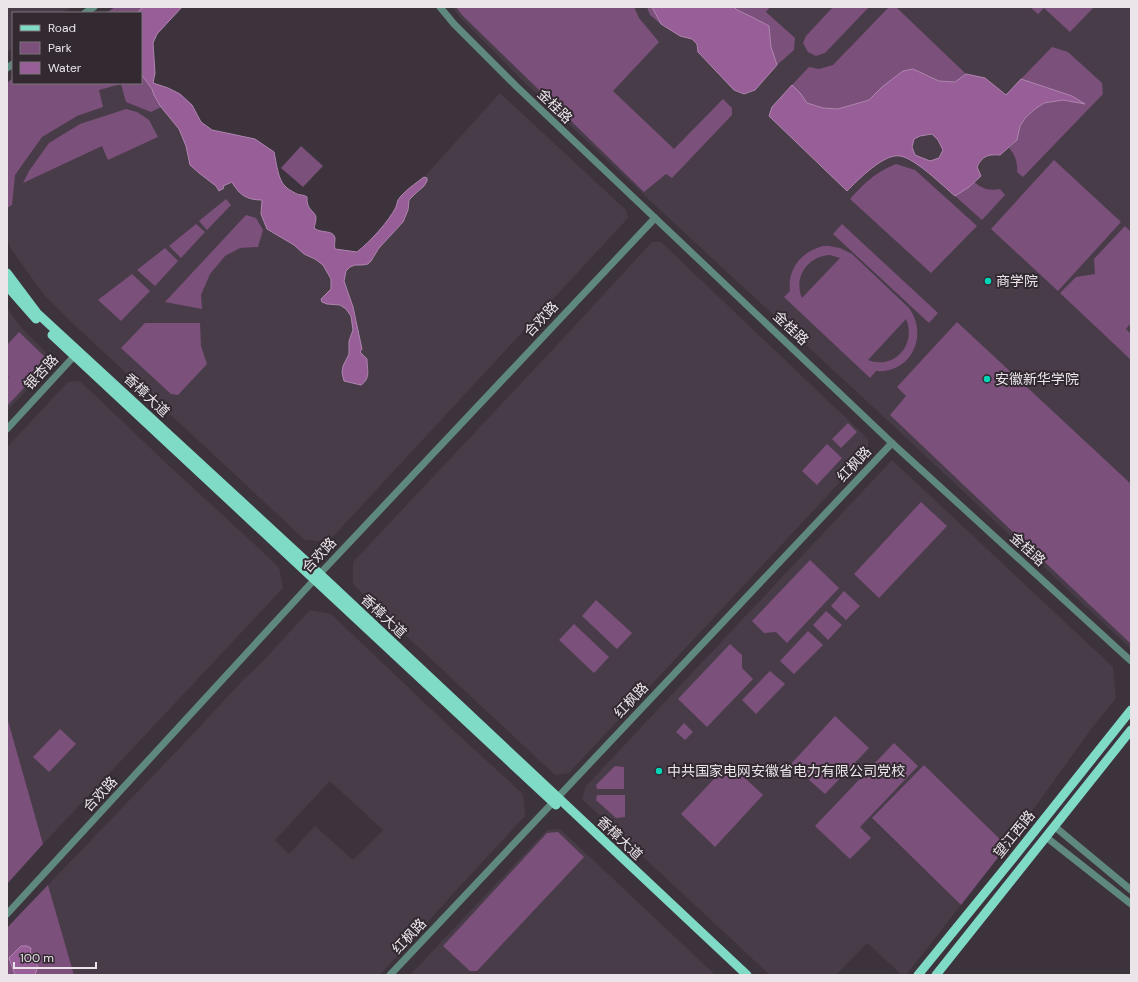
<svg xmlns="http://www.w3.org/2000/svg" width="1138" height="982" font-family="'DM Sans','Noto Sans SC',sans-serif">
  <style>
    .built { fill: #493c49; fill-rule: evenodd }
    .green { fill: #7b507b; fill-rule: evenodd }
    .water { fill: #975e97; stroke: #b086b0; fill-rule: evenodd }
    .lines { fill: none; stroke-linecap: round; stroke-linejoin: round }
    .minor { stroke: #5f897f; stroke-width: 7 }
    .major { stroke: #80dbc6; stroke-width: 9 }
    .poi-dot { fill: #01d5b7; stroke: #322931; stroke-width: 1.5 }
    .labels { text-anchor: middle; stroke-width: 4; stroke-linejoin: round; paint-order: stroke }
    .street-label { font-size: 14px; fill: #ebe5ea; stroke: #322931 }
    .poi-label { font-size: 14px; fill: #ebe5ea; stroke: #322931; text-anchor: start }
  </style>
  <rect width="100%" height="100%" fill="#3c333c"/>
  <!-- built -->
  <g class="built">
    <polygon points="7,7 71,7 63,13 13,13 13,48 7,52"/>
    <polygon points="452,7 1131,7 1131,649 900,432 660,210 522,80 460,17"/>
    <polygon points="141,74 179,129 186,146 191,165 199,173 216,186 219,191 223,186 232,182 236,190 262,200 261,214 267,229 294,245 304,254 315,259 323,265 331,279 331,289 321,299 335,304 340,305 346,309 351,316 353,330 349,341 349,354 343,366 342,373 344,381 368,376 367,359 359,352 362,349 357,321 353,307 344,281 346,271 350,267 355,265 362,265 368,264 375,256 379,248 403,222 408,210 409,200 416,193 424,186 427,181 427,178 424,177 500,93 626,210 628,218 328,542 305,540 67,318 44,295 11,249 7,240 7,83 13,78 13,83 141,83"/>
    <polygon points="652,242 661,242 868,439 868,452 569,773 555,775 399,629 353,584 353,562 557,345"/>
    <polygon points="7,308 19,325 49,356 49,366 7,411"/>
    <polygon points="80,381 166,463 279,567 283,588 43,844 7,717 7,447 68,382"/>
    <polygon points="892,460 1113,667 1116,698 1092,728 1007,846 924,765 872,819 961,905 906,975 902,975 867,943 836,975 770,975 640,854 582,799 586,786"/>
    <path d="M310,610L331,614L452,729L523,794L525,816L450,897L380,975H74L48,885L193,734L243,680L263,661ZM330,781L383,830L353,860L315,826L289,854L275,840Z"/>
    <polygon points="560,829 692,953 715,975 410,975 547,830"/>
  </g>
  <!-- green -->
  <g class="green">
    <polygon points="115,7 143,7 137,13 106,13"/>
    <polygon points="456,7 634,7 639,18 659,42 613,91 674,149 723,99 732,108 732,115 672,178 666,174 644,192 462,15"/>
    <polygon points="647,7 652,7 661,24 650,15"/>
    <polygon points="734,7 770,7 766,12 795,38 794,50 777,65 771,47 769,26 752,17 737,10"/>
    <polygon points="833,7 869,7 825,53 816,56 808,52 803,43 806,36"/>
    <polygon points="889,7 896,7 966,74 955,82 939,81 927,75 882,87 869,100 838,109 823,108 807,103 801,94 792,85 809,67 819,69 833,65"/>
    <polygon points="1030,7 1094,7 1070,32 1044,8 1038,14"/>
    <path d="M1052,47L1068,52L1102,83L1103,94L1023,177L1017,172C1018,162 1015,155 1009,148L1017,140L1020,126L1025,118L1035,109L1044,103L1063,100L1084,104L1072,96L1021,79Z"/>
    <polygon points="141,74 152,89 161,107 151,112 126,102 121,84 99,90 103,107 77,116 42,137 15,175 12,205 7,208 7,83 13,78 13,83 141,83"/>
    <polygon points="126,109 137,112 149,120 158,137 108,160 102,146 23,183 29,171 49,143 80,124"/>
    <polygon points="301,146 323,166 303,187 281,168"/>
    <polygon points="1054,160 1121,222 1058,291 991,229"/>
    <path d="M896,164L915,170L977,226L931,273L850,199C865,183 874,173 896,164Z"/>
    <path d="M974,182C983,189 988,191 1000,189L1005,195L982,220L955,196Z"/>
    <polygon points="226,199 231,205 207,230 199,221"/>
    <polygon points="246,215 256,218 263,230 258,247 240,248 225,256 210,274 201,295 202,309 165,302"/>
    <polygon points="196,224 205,232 181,258 169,246"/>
    <polygon points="842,224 938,313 929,323 833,234"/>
    <polygon points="1125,226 1131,232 1131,323 1126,329 1131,334 1131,360 1060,293 1076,277 1095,274 1094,259"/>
    <path d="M823,246H829L840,248L852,254L909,308C929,335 911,374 876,371L870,378L784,297L790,291C787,269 802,251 823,246ZM830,255L840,258L802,298C793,277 808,256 830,255ZM906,319C917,345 894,370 868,360Z"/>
    <polygon points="165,248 178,261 155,286 137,270"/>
    <polygon points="132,274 150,291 121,321 98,300"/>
    <polygon points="957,322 1131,484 1131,644 890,415 906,396 897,387"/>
    <polygon points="145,323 200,323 201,346 207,364 178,395 171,394 121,348"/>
    <polygon points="19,332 44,356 44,366 7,406 7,379 9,377 7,376 7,345"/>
    <polygon points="848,423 857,432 841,448 832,439"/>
    <polygon points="827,444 842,458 817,485 802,471"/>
    <polygon points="921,502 947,526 879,598 854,574"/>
    <polygon points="810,560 839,588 787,643 776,632 764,633 752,621"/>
    <polygon points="844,591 860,606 846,620 831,606"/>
    <polygon points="596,600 632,633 617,649 582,616"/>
    <polygon points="826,611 842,625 828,640 813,625"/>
    <polygon points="574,624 609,657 594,673 559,640"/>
    <polygon points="808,631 823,645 794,674 780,661"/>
    <polygon points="730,644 742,655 742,668 753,679 707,727 678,699"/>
    <polygon points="770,671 785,684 756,714 742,700"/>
    <polygon points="835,716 869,748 825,794 791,764"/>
    <polygon points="7,717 43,844 7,884"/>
    <polygon points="684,723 693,732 685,740 676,732"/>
    <polygon points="60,729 76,744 49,772 33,757"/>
    <polygon points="894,743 918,766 860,827 871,838 850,859 815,826"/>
    <polygon points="729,763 763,795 715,847 681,814"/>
    <polygon points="924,765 1007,846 961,905 872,818"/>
    <polygon points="615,766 624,767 624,789 597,789 596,785"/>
    <polygon points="597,795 625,795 625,817 616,818 596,800"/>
    <polygon points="558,832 584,857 477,971 470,971 443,946 547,833"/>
    <polygon points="48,885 74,975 7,975 7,928 20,914"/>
  </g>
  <!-- water -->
  <g class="water">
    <path d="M143,7H182L157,34L153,43L155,73L153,83L168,88L180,94L192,105L201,122L212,130L255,139L274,152C276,161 278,180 285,186C287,189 292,191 295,193C299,196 304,194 307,197C306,211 316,211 316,218C316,220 315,225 314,228C321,234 333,229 335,238C335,242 334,245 335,249L357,252C370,242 389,221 396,207C397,205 397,202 398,200C403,192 416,183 424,177L427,178V181L424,186L416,193L409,200L408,210L403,222L379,248L371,261L368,264L362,265H355L350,267L346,271L344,281L353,307L362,349L360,352L367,359C367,370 371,378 361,385L344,381L342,373L343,366L349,354V341L353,330L351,316L346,309L340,305L327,304L322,302L321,299L331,289V279L323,265L315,259L304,254L294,245L267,229L261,214L262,200C247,200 239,195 232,182L223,186L224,188L219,191L216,186L199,173L190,165L186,146L179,129L161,107L154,95L152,89L141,74V13H137Z"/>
    <polygon points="652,7 734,7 737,10 752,17 769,26 771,47 777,65 755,90 744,94 734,90 698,52 697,44 692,39 680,36 661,24"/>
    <path d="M913,69L939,81L955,82L966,74L985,78L1006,95L1021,79L1072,96L1085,104L1063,100L1044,103L1035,109L1025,118L1020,126L1017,140L1000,155C988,154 982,156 977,167L981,176L969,187L955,196C943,186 915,158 900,156C884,153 858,180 847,191L769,116L772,107L792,85L801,94L807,103L823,108L838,109L869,100L882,87L903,71ZM932,134L938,140L943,150L939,158L930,161L915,155L912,147L914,139L920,136Z"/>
    <path d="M21,946H27L31,948C29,954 34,961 38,966L35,975H15L9,958Z"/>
  </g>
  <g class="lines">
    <!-- minor -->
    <g class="minor">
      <polyline points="440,7 454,24 516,86 655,218 892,443 1131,661"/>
      <polyline points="85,13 94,7"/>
      <polyline points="7,68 13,64"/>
      <polyline points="7,429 77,353"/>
      <polyline points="1054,826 1131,890"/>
      <polyline points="1046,837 1131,904"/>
      <polyline points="7,914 314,580 655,218"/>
      <polyline points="390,975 892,443"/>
    </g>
    <!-- major -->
    <g class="major">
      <polyline points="7,273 37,313 320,574 747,975"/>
      <polyline points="7,286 36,319"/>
      <polyline points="52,335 556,805"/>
      <polyline points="918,975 1006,867 1131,710"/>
      <polyline points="936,975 1131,730"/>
    </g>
  </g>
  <!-- markers -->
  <g class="poi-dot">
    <circle cx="988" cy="281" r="4"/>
    <circle cx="987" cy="379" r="4"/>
    <circle cx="659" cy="771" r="4"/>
  </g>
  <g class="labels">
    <!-- street labels -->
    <g class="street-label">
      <text transform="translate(555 106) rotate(44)" y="5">金桂路</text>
      <text transform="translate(541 319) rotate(-47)" y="5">合欢路</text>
      <text transform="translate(791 328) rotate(43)" y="5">金桂路</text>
      <text transform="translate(41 372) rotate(-47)" y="5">银杏路</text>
      <text transform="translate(147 395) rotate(43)" y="5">香樟大道</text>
      <text transform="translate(854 464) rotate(-47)" y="5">红枫路</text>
      <text transform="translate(1028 549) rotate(42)" y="5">金桂路</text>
      <text transform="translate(319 555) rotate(-47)" y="5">合欢路</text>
      <text transform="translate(384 616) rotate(43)" y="5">香樟大道</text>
      <text transform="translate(631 700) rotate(-47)" y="5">红枫路</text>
      <text transform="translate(100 794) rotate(-47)" y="5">合欢路</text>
      <text transform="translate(1014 834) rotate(-51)" y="5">望江西路</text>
      <text transform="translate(620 838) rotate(43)" y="5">香樟大道</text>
      <text transform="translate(409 936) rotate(-47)" y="5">红枫路</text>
    </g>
    <!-- poi labels -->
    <g class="poi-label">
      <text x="996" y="286">商学院</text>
      <text x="995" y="384">安徽新华学院</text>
      <text x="667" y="776">中共国家电网安徽省电力有限公司党校</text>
    </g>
  </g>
  <!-- border -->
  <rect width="1138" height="982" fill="none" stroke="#ebe5ea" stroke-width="16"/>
  <!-- legend -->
  <rect x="12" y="12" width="130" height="72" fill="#322931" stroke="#7c747b"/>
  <rect x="20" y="25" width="20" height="6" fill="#80dbc6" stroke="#7c747b"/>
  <text x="48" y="32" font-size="12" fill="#ebe5ea">Road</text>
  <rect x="20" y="42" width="20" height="12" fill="#7b507b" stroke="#7c747b"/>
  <text x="48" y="52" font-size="12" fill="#ebe5ea">Park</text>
  <rect x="20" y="62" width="20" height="12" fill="#975e97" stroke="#7c747b"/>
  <text x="48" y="72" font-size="12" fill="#ebe5ea">Water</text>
  <!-- scale -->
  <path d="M14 962v6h82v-6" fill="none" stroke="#ebe5ea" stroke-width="2"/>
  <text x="20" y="962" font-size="12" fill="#ebe5ea" stroke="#322931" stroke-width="3" paint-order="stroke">100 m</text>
</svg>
